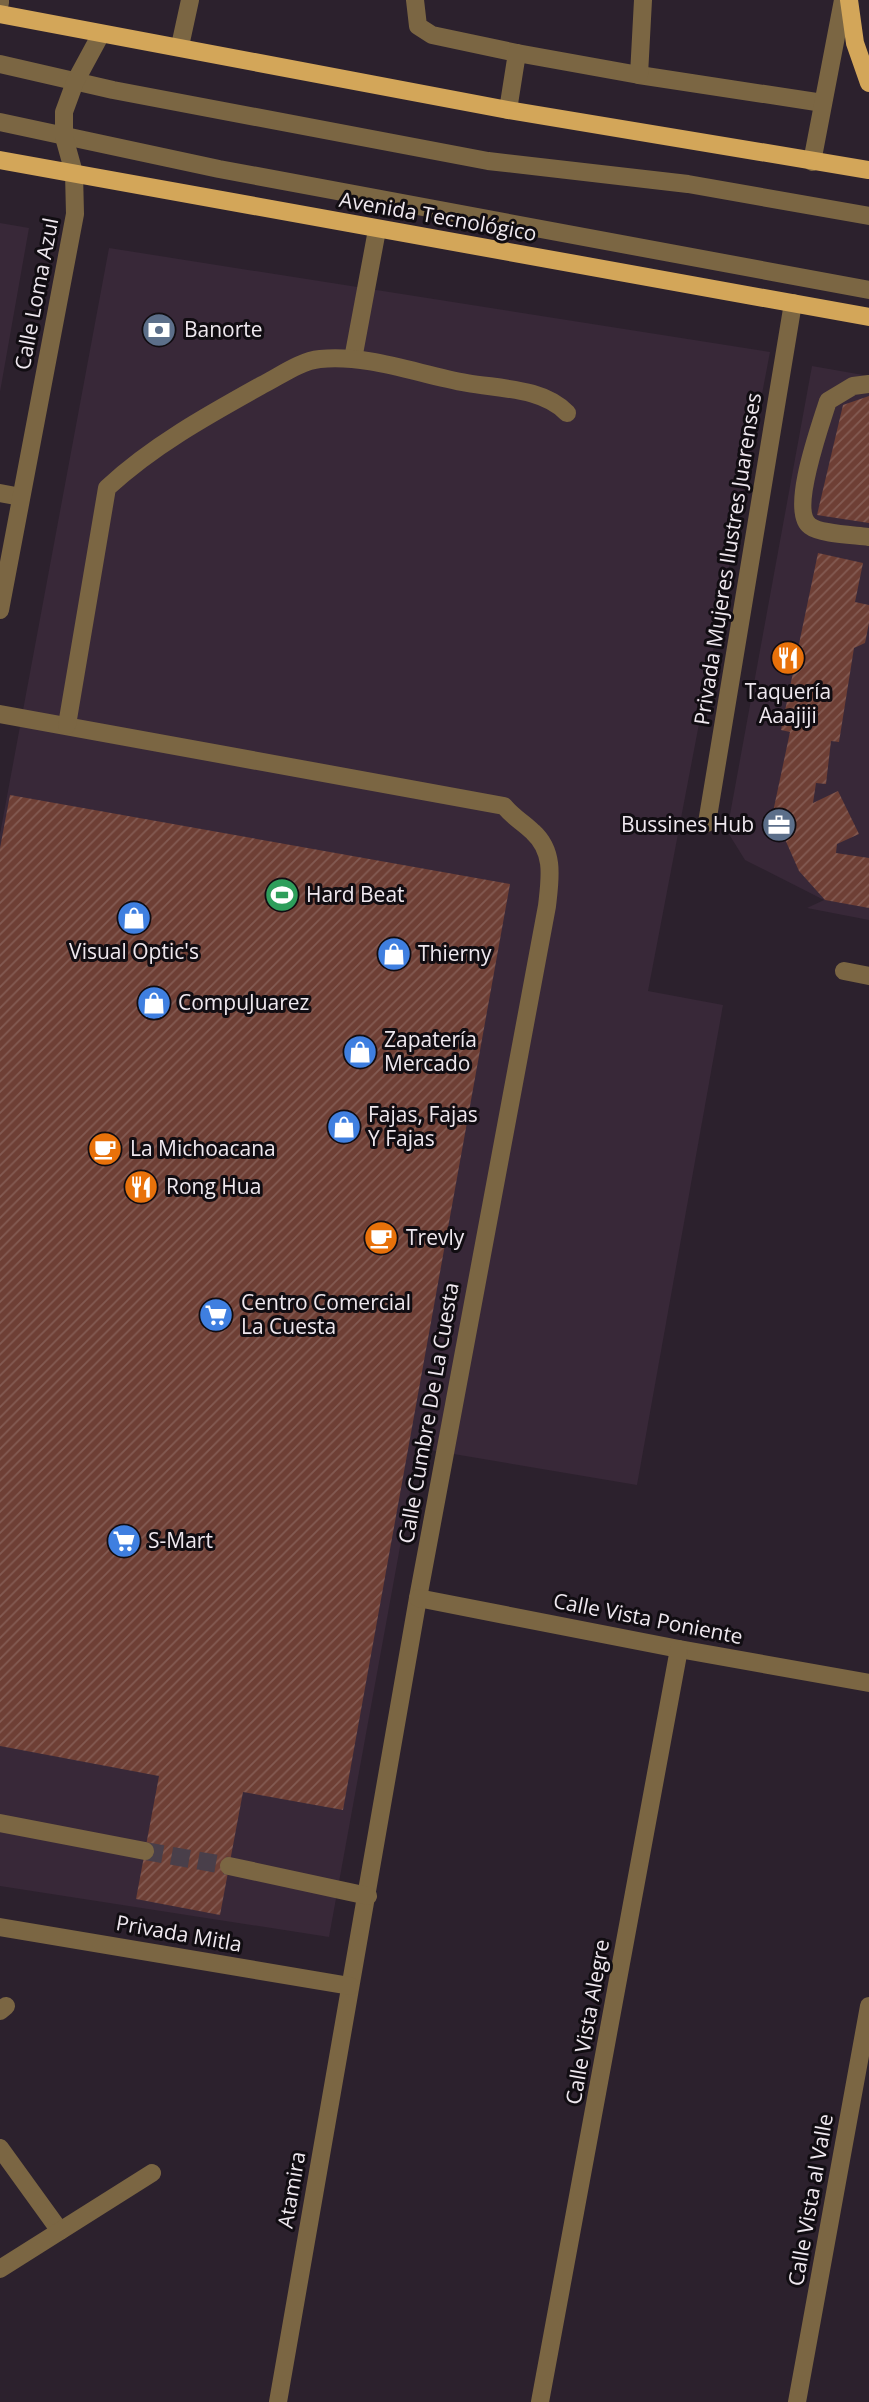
<svg xmlns="http://www.w3.org/2000/svg" width="869" height="2402" font-family="'Open Sans',sans-serif">
  <style>
    .built { fill: #382838 }
    .building { fill: url(#building-hatch) }
    .lines { fill: none; stroke-linecap: round; stroke-linejoin: round }
    .minor-tunnel { stroke: #493f4a; stroke-width: 18; stroke-dasharray: 18 9; stroke-linecap: butt }
    .minor { stroke: #7b6643; stroke-width: 18 }
    .major { stroke: #d3a659; stroke-width: 18 }
    .labels { text-anchor: middle; stroke-width: 6; stroke-linejoin: round; paint-order: stroke }
    .street-label { font-size: 21px; fill: #efe8ef; stroke: #110d12 }
    .poi-label { font-size: 21px; fill: #efe8ef; stroke: #110d12; text-anchor: start }
  </style>
  <defs>
    <pattern id="building-hatch" width="6" height="6" patternUnits="userSpaceOnUse" patternTransform="scale(1.75)"><rect width="6" height="6" fill="#6e3f35"/><path d="M-1 1l2-2M0 6l6-6M5 7l2-2" fill="none" stroke="#835b53"/></pattern>
  </defs>
  <rect width="100%" height="100%" fill="#2c212d"/>
  <!-- built -->
  <g class="built">
    <polygon points="0,223 29,228 0,392"/>
    <polygon points="109,248 770,352 648,991 723,1005 637,1485 418,1448 329,1937 0,1886 0,834"/>
    <polygon points="812,366 869,376 869,920 807,908 824,900 745,860 727,831"/>
  </g>
  <!-- building -->
  <g class="building">
    <polygon points="869,396 869,523 817,515 843,405"/>
    <polygon points="818,553 863,563 855,602 869,605 869,623 865,643 854,648 839,742 831,741 826,784 816,783 813,803 838,791 859,834 837,844 836,853 869,858 869,908 825,900 799,871 773,812 790,732 781,730"/>
    <polygon points="10,795 510,884 343,1810 243,1792 220,1915 136,1899 159,1776 0,1746 0,848"/>
  </g>
  <g class="lines">
    <!-- minor-tunnel -->
    <polyline class="minor-tunnel" points="145,1851 229,1866"/>
    <!-- minor -->
    <g class="minor">
      <polyline points="415,0 418,26 432,35 517,53"/>
      <polyline points="0,3 0,0"/>
      <polyline points="180,46 190,0"/>
      <polyline points="0,64 113,90 488,161 688,184 869,216"/>
      <polyline points="639,75 823,103"/>
      <polyline points="508,110 517,53 639,75 643,0"/>
      <polyline points="0,122 219,169 869,290"/>
      <polyline points="812,162 843,0"/>
      <polyline points="353,359 377,230"/>
      <path d="M869,384L853,386L828,401C821,424 789,511 810,526C820,534 855,535 869,537"/>
      <polyline points="0,493 21,497"/>
      <polyline points="0,610 75,214 74,173 64,137 64,112 75,82 101,34"/>
      <path d="M0,714L504,806C515,819 522,821 533,832C555,852 550,879 547,906L418,1598L278,2402"/>
      <path d="M67,725L107,488C152,446 208,415 262,385C280,376 300,361 320,359C369,354 420,375 467,383C501,389 543,388 567,413"/>
      <polyline points="707,823 793,303"/>
      <polyline points="844,971 869,976"/>
      <polyline points="418,1598 679,1649 869,1683"/>
      <polyline points="0,1823 145,1851"/>
      <polyline points="229,1866 368,1896"/>
      <polyline points="0,1927 350,1986"/>
      <polyline points="0,2011 6,2006"/>
      <polyline points="0,2148 60,2231"/>
      <polyline points="0,2269 152,2173"/>
      <polyline points="540,2402 679,1649"/>
      <polyline points="797,2402 869,2006"/>
    </g>
    <!-- major -->
    <g class="major">
      <polyline points="849,0 855,43 869,83"/>
      <polyline points="0,14 508,110 869,170"/>
      <polyline points="0,160 869,317"/>
    </g>
  </g>
  <!-- icons -->
  <defs>
    <g id="bank-disc" transform="scale(1.75)"><circle r="9.5" fill="#5c6f8a" stroke="#110d12"/><path d="M-6-4H6V4H-6ZM0-2.3a2.3 2.3 0 1 0 0 4.6a2.3 2.3 0 1 0 0-4.6Z" fill="#fff"/></g>
    <g id="restaurant-disc" transform="scale(1.75)"><circle r="9.5" fill="#e8710a" stroke="#110d12"/><path d="M-5-6h1v4h1v-4h1v4h1v-4h1v5L-1.5 .5V6h-2V.5L-5-1ZM5-6V6H3V1.5H1.5Q1.5-4 5-6Z" fill="#fff"/></g>
    <g id="office-disc" transform="scale(1.75)"><circle r="9.5" fill="#5c6f8a" stroke="#110d12"/><path d="M-6-3h4V-5.5h4V-3h4V5H-6ZM-1-4.5V-3h2v-1.5ZM-6 0V1H6V0Z" fill="#fff"/></g>
    <g id="stadium-disc" transform="scale(1.75)"><circle r="9.5" fill="#2e9e5b" stroke="#110d12"/><path d="M0-5a6.5 5 0 1 0 0 10a6.5 5 0 1 0 0-10ZM-3.5-1.8h7v3.6h-7Z" fill="#fff"/></g>
    <g id="shop-disc" transform="scale(1.75)"><circle r="9.5" fill="#3f7fe0" stroke="#110d12"/><path d="M-5-2.5h2.3a2.7 3.5 0 0 1 5.4 0H5L5.5 6h-11ZM-1.5-2.5h3a1.5 2.3 0 0 0-3 0Z" fill="#fff"/></g>
    <g id="cafe-disc" transform="scale(1.75)"><circle r="9.5" fill="#e8710a" stroke="#110d12"/><path d="M-5.5-4.5H6V0H3Q3 3.5 0 3.5H-2.5Q-5.5 3.5-5.5 0ZM3-3.2v2h1.7v-2ZM-6 4.5H4V6H-6Z" fill="#fff"/></g>
    <g id="supermarket-disc" transform="scale(1.75)"><circle r="9.5" fill="#3f7fe0" stroke="#110d12"/><path d="M-6-5.5h2.5l.6 2H6L4.5 2H-2.5L-4.4-4H-6ZM-1.5 3.2a1.3 1.3 0 1 0 .1 0ZM3 3.2a1.3 1.3 0 1 0 .1 0Z" fill="#fff"/></g>
  </defs>
  <g fill-rule="evenodd">
    <use href="#bank-disc" x="159" y="330"/>
    <use href="#restaurant-disc" x="788" y="658"/>
    <use href="#office-disc" x="779" y="825"/>
    <use href="#stadium-disc" x="282" y="895"/>
    <use href="#shop-disc" x="134" y="918"/>
    <use href="#shop-disc" x="394" y="954"/>
    <use href="#shop-disc" x="154" y="1003"/>
    <use href="#shop-disc" x="360" y="1052"/>
    <use href="#shop-disc" x="344" y="1127"/>
    <use href="#cafe-disc" x="105" y="1149"/>
    <use href="#restaurant-disc" x="141" y="1187"/>
    <use href="#cafe-disc" x="381" y="1238"/>
    <use href="#supermarket-disc" x="216" y="1315"/>
    <use href="#supermarket-disc" x="124" y="1541"/>
  </g>
  <g class="labels">
    <!-- street labels -->
    <g class="street-label">
      <text transform="translate(438 217) rotate(10)" y="7">Avenida Tecnológico</text>
      <text transform="translate(37 294) rotate(-79)" y="7">Calle Loma Azul</text>
      <text transform="translate(728 559) rotate(-81)" y="7">Privada Mujeres Ilustres Juarenses</text>
      <text transform="translate(429 1413) rotate(-80)" y="7">Calle Cumbre De La Cuesta</text>
      <text transform="translate(648 1619) rotate(11)" y="7">Calle Vista Poniente</text>
      <text transform="translate(179 1934) rotate(10)" y="7">Privada Mitla</text>
      <text transform="translate(588 2022) rotate(-80)" y="7">Calle Vista Alegre</text>
      <text transform="translate(292 2190) rotate(-80)" y="7">Atamira</text>
      <text transform="translate(811 2200) rotate(-80)" y="7">Calle Vista al Valle</text>
    </g>
    <!-- poi labels -->
    <g class="poi-label">
      <text x="184" y="337">Banorte</text>
      <text x="788" y="699" text-anchor="middle">Taquería<tspan x="788" dy="24">Aaajiji</tspan></text>
      <text x="754" y="832" text-anchor="end">Bussines Hub</text>
      <text x="306" y="902">Hard Beat</text>
      <text x="134" y="959" text-anchor="middle">Visual Optic's</text>
      <text x="418" y="961">Thierny</text>
      <text x="178" y="1010">CompuJuarez</text>
      <text x="384" y="1047">Zapatería<tspan x="384" dy="24">Mercado</tspan></text>
      <text x="368" y="1122">Fajas, Fajas<tspan x="368" dy="24">Y Fajas</tspan></text>
      <text x="130" y="1156">La Michoacana</text>
      <text x="166" y="1194">Rong Hua</text>
      <text x="406" y="1245">Trevly</text>
      <text x="241" y="1310">Centro Comercial<tspan x="241" dy="24">La Cuesta</tspan></text>
      <text x="148" y="1548">S-Mart</text>
    </g>
  </g>
</svg>
